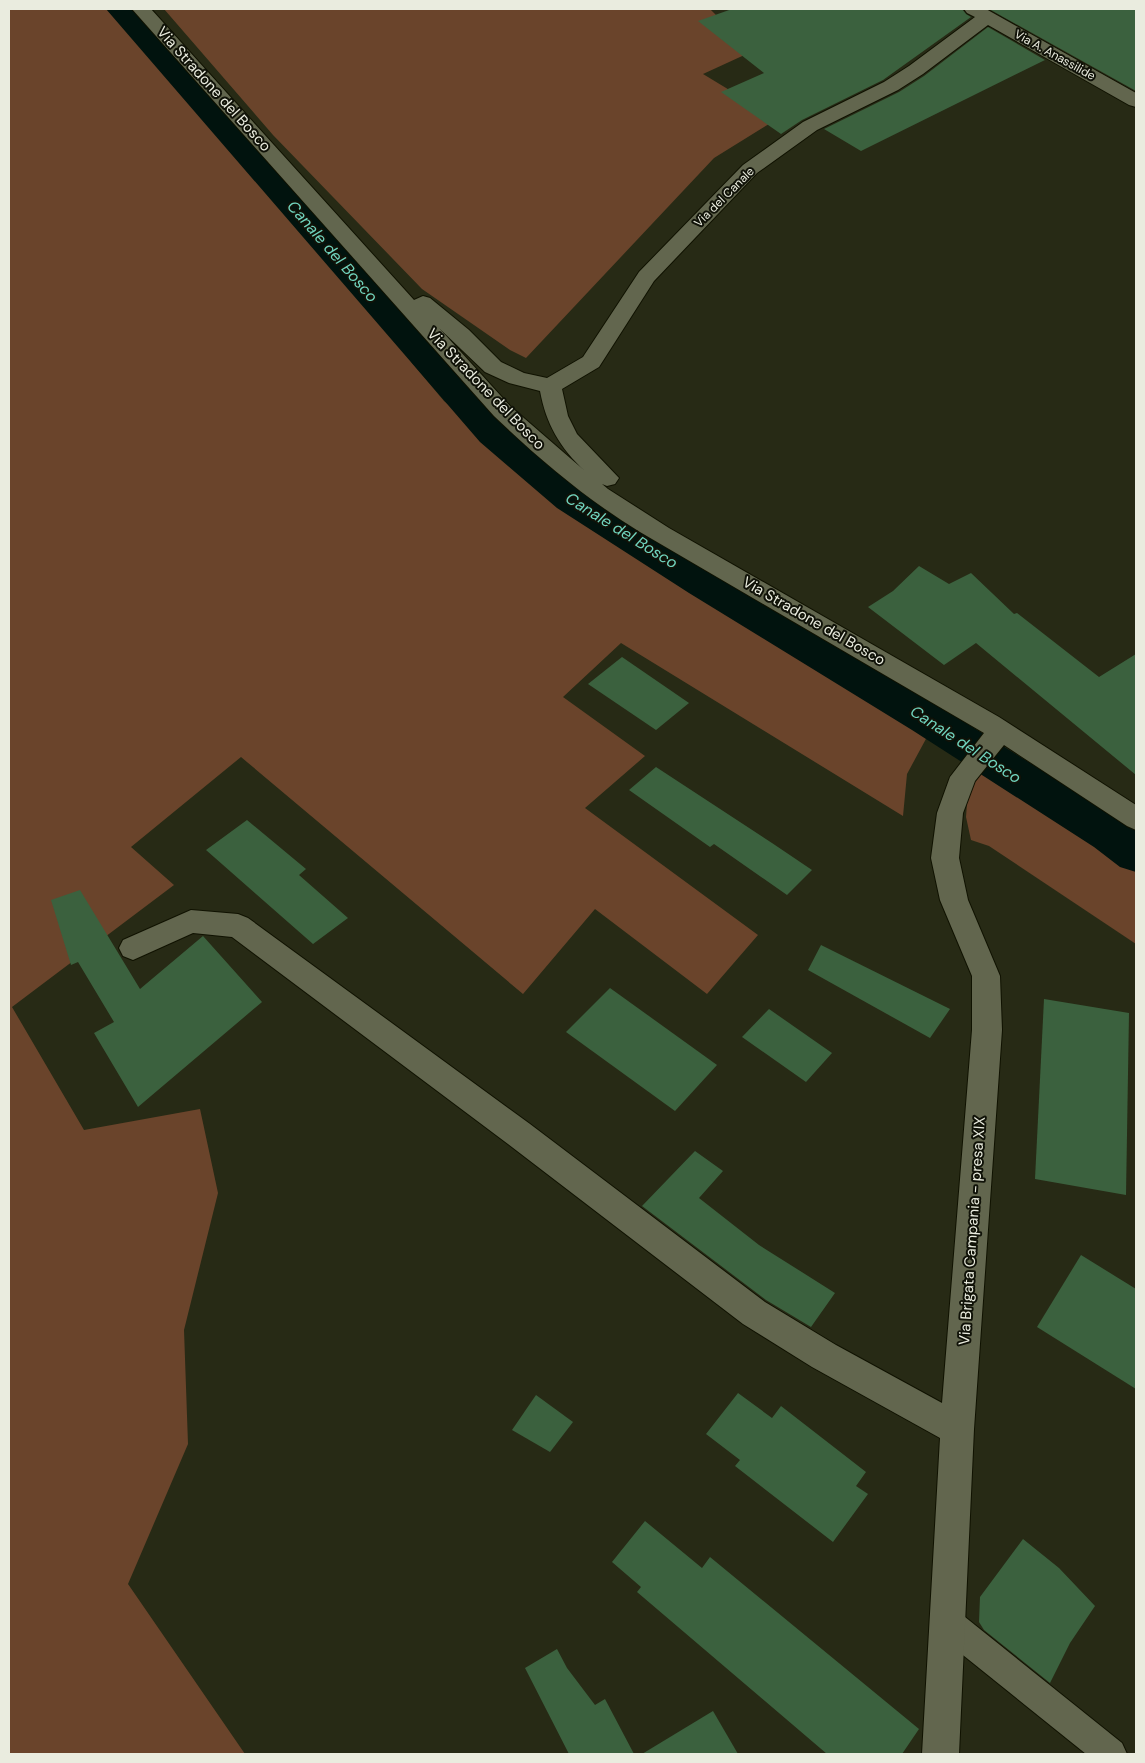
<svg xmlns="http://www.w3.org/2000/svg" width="1145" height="1763" font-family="'DM Sans',sans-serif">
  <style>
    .green { fill: #6a442b }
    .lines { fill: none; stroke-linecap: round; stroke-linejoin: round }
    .canal { fill: #01130e; fill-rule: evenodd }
    .building { fill: #3b613e }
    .service-casing { stroke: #101201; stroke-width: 2 }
    .minor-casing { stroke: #101201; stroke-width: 2 }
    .service { fill: #62664e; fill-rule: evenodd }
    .minor { fill: #62664e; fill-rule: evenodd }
    .labels { text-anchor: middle; stroke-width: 4; stroke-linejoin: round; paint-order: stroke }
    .far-street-label { font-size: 12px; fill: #eaecdf; stroke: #101208 }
    .street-label { font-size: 15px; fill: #eaecdf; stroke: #101208 }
    .water-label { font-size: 16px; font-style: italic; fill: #70d4be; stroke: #101208 }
  </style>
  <rect width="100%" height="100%" fill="#272a15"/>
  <!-- green -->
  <g class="green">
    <polygon points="9,9 115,9 231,148 378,306 412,363 444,401 529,472 596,517 942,718 927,737 907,774 903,816 621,643 563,697 645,756 585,808 758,935 707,994 595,909 523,994 241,757 131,847 174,885 12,1007 84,1130 200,1109 218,1193 184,1330 188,1444 128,1584 245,1754 9,1754"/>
    <polygon points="164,9 710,9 724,23 754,9 776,9 801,29 703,74 777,119 714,158 526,358 510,350 422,289 273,135"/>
    <polygon points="993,749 1055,789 1136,850 1136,944 989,846 971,840 966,817 968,790"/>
  </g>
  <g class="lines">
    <!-- canal -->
    <polygon class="canal" points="106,9 136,9 506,424 583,490 717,573 942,708 1126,823 1136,830 1136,872 1120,867 1094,847 912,730 689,593 557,508 480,442"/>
  </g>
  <!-- building -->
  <g class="building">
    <polygon points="732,9 962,9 966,14 971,17 883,80 802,120 781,134 721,92 764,73 698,21"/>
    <polygon points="989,9 1136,9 1136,91"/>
    <polygon points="988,27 1045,60 861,151 824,129 899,92 924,76"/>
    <polygon points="919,566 949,584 971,573 1014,614 1017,613 1099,677 1136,654 1136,775 976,643 944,665 868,607 893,591"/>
    <polygon points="622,657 689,703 656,730 588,684"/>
    <polygon points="656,767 772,843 812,870 787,895 714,844 710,847 629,790"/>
    <polygon points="247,820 306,869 299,875 348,918 313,944 206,850"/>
    <polygon points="80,890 140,989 203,936 262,1002 138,1107 94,1033 114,1022 78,962 71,965 51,900"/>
    <polygon points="821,945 950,1009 930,1038 808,970"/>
    <polygon points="610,988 717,1065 675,1111 566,1032"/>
    <polygon points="1044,999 1129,1013 1126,1195 1035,1179"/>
    <polygon points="769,1009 832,1053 806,1082 742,1037"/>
    <polygon points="695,1151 723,1171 699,1198 759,1245 835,1293 811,1327 766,1300 642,1206"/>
    <polygon points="1081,1255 1136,1289 1136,1389 1037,1327"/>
    <polygon points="738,1393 772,1418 781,1406 866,1472 856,1486 868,1494 833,1542 735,1466 740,1460 706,1434"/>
    <polygon points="536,1395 573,1422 550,1452 512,1430"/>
    <polygon points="645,1521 702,1568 710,1557 919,1729 902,1754 827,1754 637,1592 641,1587 612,1562"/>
    <polygon points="1023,1539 1059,1568 1095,1606 1070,1643 1050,1683 984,1630 979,1622 980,1597"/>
    <polygon points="557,1649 567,1668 595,1705 605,1699 634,1754 569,1754 525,1668"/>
    <polygon points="713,1711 738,1754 642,1754"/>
  </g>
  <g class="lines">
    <!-- service casing -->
    <g class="service-casing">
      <polygon id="service" points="949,1609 960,1613 1122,1743 1127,1754 1086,1754 938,1635 934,1624 938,1613"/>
    </g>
    <!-- minor casing -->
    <g class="minor-casing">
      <path id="minor" d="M132,9H151L414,300L423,296L430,298L469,330L501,362L524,373L547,378L583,357L639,272L743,165L803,122L884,82L909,66L975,17L967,13L964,9H986L1136,93V107L1129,105L988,25L923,74L898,90L817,130L757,173L654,281L599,367L562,389L568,416L577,434L619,478L615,484L607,486L602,484L608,489L669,528L999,717L1136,805V830L1127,826L1004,745L975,781L963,813L959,858L968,900L1000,976L1002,1030L974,1429L959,1754H922L940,1438L812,1367L743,1324L508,1144L232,937L193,933L133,960L123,956L119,948L123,940L191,910L238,914L248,918L530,1124L765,1302L836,1345L942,1403L972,1030V976L940,900L931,858L937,813L950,777L984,733L640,532C586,499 539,459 494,416ZM439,328L485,372L509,383L540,391C546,424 560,448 585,471L510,406Z"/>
    </g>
    <!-- service -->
    <use href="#service" class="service"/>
    <!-- minor -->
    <use href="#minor" class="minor"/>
  </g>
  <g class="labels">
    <!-- far-street labels -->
    <g class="far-street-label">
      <text transform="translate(1055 55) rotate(29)" y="4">Via A. Anassilide</text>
      <text transform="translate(724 197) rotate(-45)" y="4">Via del Canale</text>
    </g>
    <!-- street labels -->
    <g class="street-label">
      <text transform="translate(214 89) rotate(48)" y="5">Via Stradone del Bosco</text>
      <text transform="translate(486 389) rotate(46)" y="5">Via Stradone del Bosco</text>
      <text transform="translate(814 621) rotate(30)" y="5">Via Stradone del Bosco</text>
      <text transform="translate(972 1231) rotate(-86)" y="5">Via Brigata Campania - presa XIX</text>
    </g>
    <!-- water labels -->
    <g class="water-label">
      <text transform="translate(333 251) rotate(49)" y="6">Canale del Bosco</text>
      <text transform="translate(622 530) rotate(32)" y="6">Canale del Bosco</text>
      <text transform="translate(966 744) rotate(33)" y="6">Canale del Bosco</text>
    </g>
  </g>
  <!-- border -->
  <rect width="1145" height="1763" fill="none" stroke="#eaecdf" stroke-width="20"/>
</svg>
